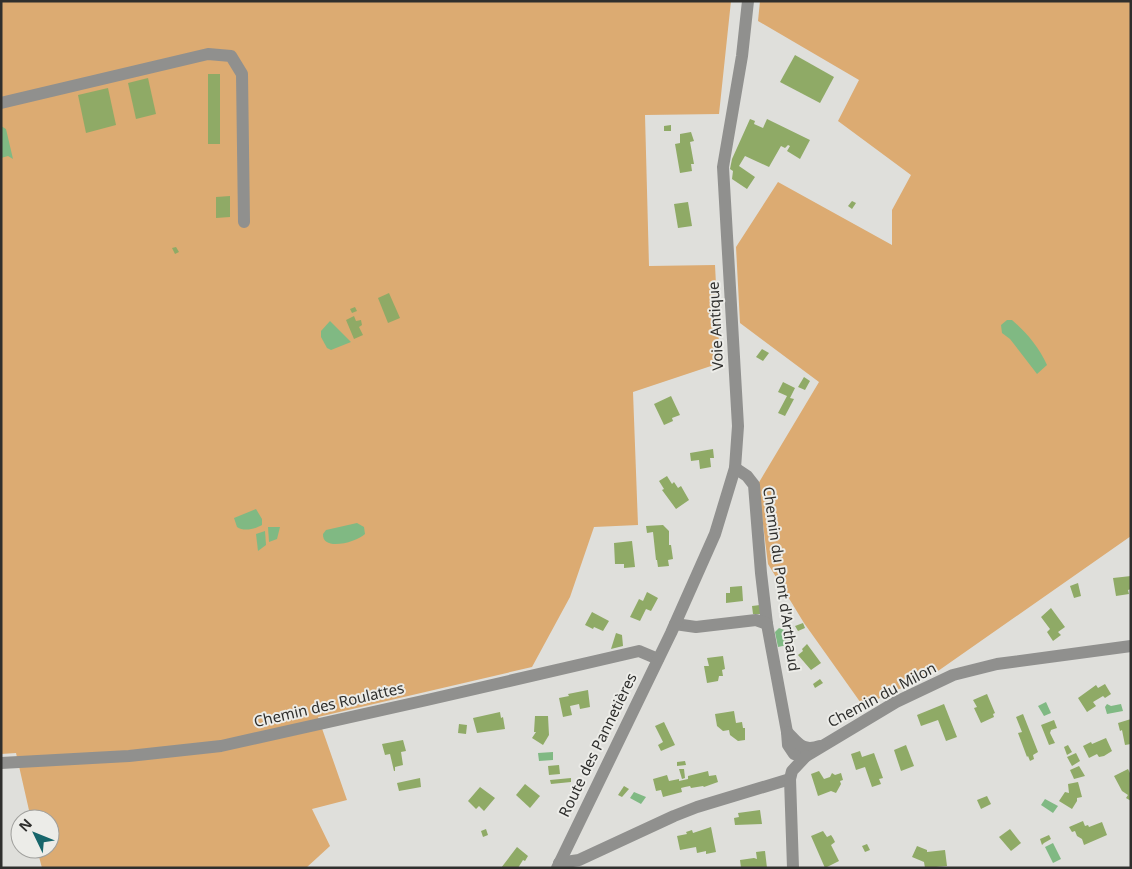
<svg xmlns="http://www.w3.org/2000/svg" width="1132" height="869" font-family="'Noto Sans',sans-serif">
  <style>
    .green { fill: #dcab72 }
    .water { fill: #80b983 }
    .building { fill: #8faa66 }
    .lines { fill: none; stroke-linecap: round; stroke-linejoin: round }
    .minor { stroke: #90908e; stroke-width: 12 }
    .labels { text-anchor: middle; stroke-width: 4; stroke-linejoin: round; paint-order: stroke }
    .street-label { font-size: 15px; fill: #2f2f2d; stroke: #ecece8 }
  </style>
  <rect width="100%" height="100%" fill="#dfdfdb"/>
  <!-- green -->
  <g class="green">
    <polygon points="1,1 731,1 719,114 645,115 649,266 715,265 720,363 633,392 638,525 594,527 570,597 532,667 318,717 347,800 312,809 330,846 306,868 42,868 37,849 50,849 50,819 31,819 16,753 1,754"/>
    <polygon points="760,1 1131,1 1131,536 938,671 863,706 804,623 768,564 758,484 819,382 740,323 736,247 778,182 892,245 892,210 911,175 838,121 859,80 758,21"/>
  </g>
  <!-- water -->
  <g class="water">
    <polygon points="1,126 6,129 13,159 8,156 1,158"/>
    <path d="M1007,320H1012C1026,332 1039,347 1047,365L1037,374L1010,339L1002,333L1001,325Z"/>
    <polygon points="330,321 351,342 331,350 327,348 321,337 321,331"/>
    <path d="M256,509L262,519V525C255,529 244,532 237,527L234,518Z"/>
    <path d="M357,523L364,527L365,534C357,542 322,552 323,534L326,530Z"/>
    <polygon points="268,527 280,527 277,539 269,542"/>
    <polygon points="265,531 266,545 258,551 256,534"/>
    <polygon points="779,628 784,630 787,645 778,647 775,632"/>
    <polygon points="1046,702 1051,713 1044,716 1038,706"/>
    <polygon points="1107,704 1111,706 1121,704 1123,711 1107,714 1105,707"/>
    <polygon points="553,752 553,760 539,761 538,753"/>
    <polygon points="634,792 646,797 641,804 630,798"/>
    <polygon points="1045,799 1058,806 1053,813 1041,805"/>
    <polygon points="1053,843 1061,859 1053,863 1045,847"/>
  </g>
  <!-- building -->
  <g class="building">
    <polygon points="795,55 834,77 820,103 780,82"/>
    <rect x="208" y="74" width="12" height="70"/>
    <polygon points="148,78 156,114 136,119 128,83"/>
    <polygon points="108,88 116,125 86,133 78,95"/>
    <polygon points="750,119 755,121 754,124 763,128 767,119 810,140 800,159 787,151 790,146 788,145 785,148 781,146 769,167 745,156 739,166 755,177 747,189 732,179 733,171 730,169 732,159"/>
    <polygon points="671,125 671,131 664,131 664,126"/>
    <polygon points="691,132 694,141 690,142 694,164 691,164 692,171 680,173 675,144 680,143 680,134"/>
    <polygon points="230,196 230,217 216,218 216,197"/>
    <polygon points="852,201 856,203 852,209 848,206"/>
    <polygon points="688,202 692,226 678,228 674,204"/>
    <polygon points="176,247 179,252 175,254 172,248"/>
    <polygon points="389,293 400,318 388,323 378,298"/>
    <polygon points="355,307 357,311 352,313 350,309"/>
    <polygon points="354,316 356,321 361,320 362,325 359,327 363,335 354,339 346,320"/>
    <polygon points="762,349 769,353 763,361 756,357"/>
    <polygon points="804,377 810,381 805,390 798,387"/>
    <polygon points="783,382 795,388 790,398 794,399 785,416 778,413 787,396 778,392"/>
    <polygon points="671,396 680,415 672,418 673,421 664,425 654,404"/>
    <polygon points="713,449 714,458 710,458 711,467 700,469 699,460 691,461 690,453"/>
    <polygon points="667,476 672,484 674,482 678,488 681,486 689,500 676,509 662,490 664,489 659,481"/>
    <polygon points="663,525 669,531 669,545 671,545 673,559 668,560 669,566 658,567 657,560 656,560 653,532 647,533 646,526"/>
    <polygon points="632,541 635,567 624,568 624,564 615,564 614,543"/>
    <polygon points="1131,576 1131,589 1128,590 1129,594 1116,596 1113,578"/>
    <polygon points="1078,583 1081,596 1074,598 1070,586"/>
    <polygon points="742,586 743,601 726,603 726,593 730,593 730,587"/>
    <polygon points="647,592 658,598 651,611 646,609 640,621 630,617 639,599 643,601"/>
    <polygon points="760,605 761,614 753,614 752,606"/>
    <polygon points="1051,608 1065,627 1058,632 1061,635 1053,641 1047,632 1050,629 1041,617"/>
    <polygon points="592,612 609,621 603,631 594,627 593,629 585,625"/>
    <polygon points="803,623 805,628 798,631 795,626"/>
    <polygon points="793,632 795,642 787,643 785,633"/>
    <polygon points="616,633 622,635 623,646 611,649"/>
    <polygon points="807,644 821,663 811,670 798,655 803,651 802,649"/>
    <polygon points="723,656 725,669 722,670 723,676 719,676 718,681 707,683 704,666 709,666 707,658"/>
    <polygon points="820,679 823,683 815,688 813,684"/>
    <polygon points="1105,684 1111,694 1105,698 1103,696 1093,702 1096,706 1087,712 1078,698 1096,685 1098,688"/>
    <polygon points="588,690 590,707 580,709 579,704 570,706 572,715 563,717 559,698 569,696 568,694"/>
    <polygon points="987,694 995,713 993,714 994,717 981,723 974,708 977,707 973,700"/>
    <polygon points="944,704 957,737 946,741 938,720 921,726 917,715"/>
    <polygon points="734,711 736,723 742,722 743,728 745,728 745,740 738,741 730,735 729,730 723,731 717,726 715,714"/>
    <polygon points="500,712 501,718 503,717 505,729 477,733 473,718"/>
    <polygon points="1023,714 1038,752 1033,755 1034,759 1030,761 1028,756 1027,757 1018,733 1022,732 1016,717"/>
    <polygon points="535,716 548,716 549,735 543,745 532,738 536,732 534,732"/>
    <polygon points="1131,719 1131,744 1125,745 1122,730 1120,731 1118,723"/>
    <polygon points="1054,720 1057,728 1051,730 1050,733 1055,743 1049,745 1041,725"/>
    <polygon points="664,722 675,745 661,751 658,745 663,742 655,726"/>
    <polygon points="459,724 467,725 466,734 458,733"/>
    <polygon points="1106,738 1112,751 1104,756 1099,757 1097,754 1089,758 1083,746 1091,742 1092,744"/>
    <polygon points="403,740 406,751 401,752 403,765 395,767 395,771 394,771 390,754 385,755 382,744"/>
    <polygon points="906,745 914,766 901,771 894,750"/>
    <polygon points="1068,745 1072,752 1067,755 1064,747"/>
    <polygon points="860,751 862,757 874,753 883,778 879,779 881,784 872,787 865,767 856,770 851,754"/>
    <polygon points="1076,753 1080,761 1072,766 1067,757"/>
    <polygon points="685,761 686,765 677,766 677,762"/>
    <polygon points="559,765 560,774 549,775 548,766"/>
    <polygon points="1079,766 1085,776 1074,779 1070,770"/>
    <polygon points="679,769 684,769 685,778 682,779"/>
    <polygon points="1128,769 1131,775 1131,801 1126,798 1128,795 1122,791 1114,776"/>
    <polygon points="708,771 709,776 716,775 718,782 704,787 703,786 691,788 690,786 685,787 681,788 682,792 663,797 661,790 656,791 653,779 667,775 669,781 679,779 679,781 688,779 688,776"/>
    <polygon points="819,771 824,779 830,777 832,773 835,775 841,773 843,780 840,781 841,784 836,793 831,791 818,796 811,774"/>
    <polygon points="420,778 421,787 399,791 397,783"/>
    <polygon points="571,778 571,782 551,784 550,780"/>
    <polygon points="1078,782 1082,797 1077,798 1077,801 1072,809 1059,801 1065,792 1069,793 1068,784"/>
    <polygon points="525,784 540,796 530,808 516,795"/>
    <polygon points="624,786 629,789 622,797 618,795"/>
    <polygon points="480,787 495,798 484,811 479,806 476,809 468,801"/>
    <polygon points="987,796 991,804 981,809 977,800"/>
    <polygon points="760,810 762,824 735,825 734,818 739,817 738,813"/>
    <polygon points="1083,821 1085,826 1088,825 1089,827 1102,822 1107,835 1084,845 1082,839 1077,836 1075,831 1072,832 1069,827"/>
    <polygon points="711,827 716,852 706,854 706,851 697,853 696,847 680,850 677,836 687,834 686,832 692,830 693,833"/>
    <polygon points="486,829 488,835 483,837 481,831"/>
    <polygon points="1010,829 1021,843 1011,851 999,837"/>
    <polygon points="823,831 827,837 831,835 833,838 835,842 831,845 839,861 825,868 811,836"/>
    <polygon points="1049,835 1051,839 1044,843 1042,845 1040,839"/>
    <polygon points="867,844 870,850 865,852 862,846"/>
    <polygon points="917,846 927,850 927,852 945,850 947,866 925,868 924,862 912,857"/>
    <polygon points="517,847 528,856 525,861 523,860 518,868 501,868"/>
    <polygon points="765,851 767,868 741,868 740,860 754,858 757,859 756,852"/>
  </g>
  <g class="lines">
    <!-- minor -->
    <g class="minor">
      <polyline points="1,103 208,54 231,56 242,74 244,222"/>
      <polyline points="735,468 747,476 754,485 761,573 767,624 787,732 788,745 794,754 806,756 896,702 953,675 997,664 1131,646"/>
      <polyline points="675,624 696,627 756,620 767,624"/>
      <path d="M787,732C798,743 802,752 820,746"/>
      <polyline points="1,763 129,756 221,746 427,700 639,651 658,659"/>
      <polyline points="559,863 579,860 674,816 697,807 790,779"/>
      <polyline points="557,868 671,633 715,534 735,468 738,426 723,167 742,56 748,1"/>
      <polyline points="793,868 790,779 792,771 806,756"/>
    </g>
  </g>
  <g class="labels">
    <!-- street labels -->
    <g class="street-label">
      <text transform="translate(716 326) rotate(-93)" y="5">Voie Antique</text>
      <text transform="translate(781 579) rotate(82)" y="5">Chemin du Pont d'Arthaud</text>
      <text transform="translate(882 695) rotate(-28)" y="5">Chemin du Milon</text>
      <text transform="translate(329 705) rotate(-13)" y="5">Chemin des Roulattes</text>
      <text transform="translate(598 745) rotate(-64)" y="5">Route des Pannetières</text>
    </g>
  </g>
  <!-- border -->
  <rect width="1132" height="869" fill="none" stroke="#2f2f2d" stroke-width="5"/>
  <!-- north arrow -->
  <g transform="translate(35 834) rotate(313)"><circle r="24" fill="#ecece8" stroke="#a0a09d"/>
  <path d="M0-4L9 19L0 12L-9 19Z" fill="#17666b"/>
  <text y="-8" font-size="14" font-weight="bold" text-anchor="middle" fill="#2f2f2d">N</text>
  </g>
</svg>
